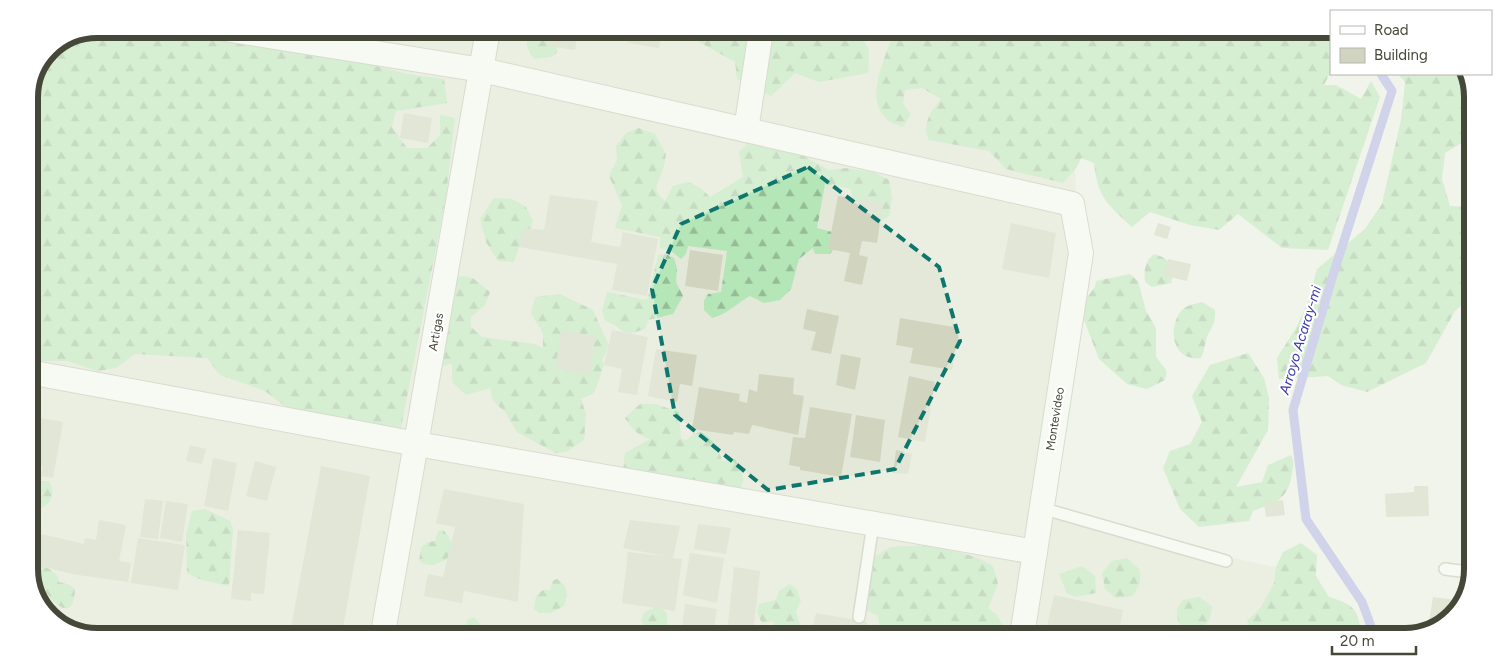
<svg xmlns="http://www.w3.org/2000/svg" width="1502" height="666" font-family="Figtree,sans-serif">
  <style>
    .residential { fill: #e4e8d8 }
    .forest { fill: url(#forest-firs) }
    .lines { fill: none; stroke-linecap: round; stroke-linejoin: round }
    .stream { stroke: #aaaaed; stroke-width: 9 }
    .building { fill: #d1d5c0 }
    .lane-casing { stroke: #bbbfad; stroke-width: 14 }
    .street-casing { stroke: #bbbfad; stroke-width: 26 }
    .lane { stroke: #fff; stroke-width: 11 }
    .street { stroke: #fff; stroke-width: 24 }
    .marked { fill: none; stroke: #0f766e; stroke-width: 4; stroke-dasharray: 10 6; stroke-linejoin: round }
    .labels { text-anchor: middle; stroke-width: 4.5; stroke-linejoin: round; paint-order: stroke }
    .street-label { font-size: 12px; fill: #454838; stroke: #fff }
    .water-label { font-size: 14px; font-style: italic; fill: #3736b0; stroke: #fff }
    .rim { fill: none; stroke: #454838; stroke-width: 6 }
  </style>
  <defs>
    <pattern id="forest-firs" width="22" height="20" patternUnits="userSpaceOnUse" patternTransform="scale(1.25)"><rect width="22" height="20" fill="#b5e6b7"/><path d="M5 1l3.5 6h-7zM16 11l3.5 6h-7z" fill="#95bc96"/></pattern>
  </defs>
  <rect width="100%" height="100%" fill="#f1f4ea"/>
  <!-- residential -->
  <g class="residential">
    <polygon points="97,29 1071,32 1077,239 1010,636 71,632 43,610 29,574 29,92 49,48"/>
    <polygon points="1040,516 1316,576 1336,637 1025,636"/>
  </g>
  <!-- forest -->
  <g class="forest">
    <polygon points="97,29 146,29 340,57 408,74 444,79 447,103 396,111 392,127 407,148 427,148 440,135 440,115 455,118 446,196 401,428 290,410 265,391 220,375 207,358 135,354 116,368 97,371 68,361 29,361 29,92 49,48"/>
    <path d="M537,30L548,32L557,41V52L552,57L534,59C528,50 526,46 527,36Z"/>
    <polygon points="679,31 859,32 869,50 868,73 819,82 795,73 771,96 737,79 735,62"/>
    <path d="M894,32L1331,33V71L1324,85H1336L1361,99L1371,81L1380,97L1328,250L1282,248L1238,214L1219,230L1190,225L1150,212L1132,227C1107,204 1098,198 1094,163L1081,158L1077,167L1063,183L1006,169L989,151L929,140C921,125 931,111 941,99L922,88L905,90L903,104L911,114L903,127C899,125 893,124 889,121C862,102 886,56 894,32Z"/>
    <polygon points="1398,74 1466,74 1473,92 1473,136 1445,153 1442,179 1450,206 1472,207 1471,297 1455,311 1426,363 1367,392 1341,385 1328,376 1279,379 1277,358 1296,328 1308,302 1317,269 1365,229 1382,204 1401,120 1405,82"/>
    <path d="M639,128L655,134L666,154C665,161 664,168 661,174C656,187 653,191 665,201L673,186L688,182L701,188L710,197L743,177L739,152L747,144L766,148L791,149L829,170L847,168L873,172L889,180L892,198L889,216L876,225L853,207L851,189L825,184L817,228L836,233L837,245L830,254H815L813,248L799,259L791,289L780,300L764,303L750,296C736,304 727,314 712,318L704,310V301L708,294L721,292L727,251L688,246L686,254L681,259L671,251L660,248V237L615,228L622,205L609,176L617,160L616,146L626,133Z"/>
    <polygon points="494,198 512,199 526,207 533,221 528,238 519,247 514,262 498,261 486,242 480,219"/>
    <path d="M666,254L674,258L677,268L676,282L683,296L673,314L648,320L645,329C618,339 627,328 605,321L602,311L607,292L647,300L658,255Z"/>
    <path d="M1154,254C1169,258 1176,267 1171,283L1152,287L1145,282C1144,269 1144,263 1154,254Z"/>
    <polygon points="1130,274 1138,281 1146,311 1156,328 1156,357 1167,371 1165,380 1147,389 1127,384 1099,359 1084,320 1085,300 1095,287 1096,281"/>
    <polygon points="464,276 474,279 490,292 485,305 471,317 471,327 482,337 535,344 543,348 543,333 531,314 535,297 560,294 593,310 609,346 602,360 604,365 594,393 581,399 586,414 584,440 566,452 556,453 517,432 505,412 493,401 490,388 466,395 452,382 452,363 441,367 456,277"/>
    <path d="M1202,302L1215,310C1216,329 1208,329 1206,341C1204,348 1204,352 1201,358C1173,362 1167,329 1181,311C1186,305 1195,304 1202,302Z"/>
    <path d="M1248,353L1264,378L1269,398L1268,430L1236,487L1262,482L1268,465L1291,455C1295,462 1293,466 1292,474C1288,500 1276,502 1253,511L1249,521L1199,527L1180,509L1163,468L1170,451L1190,444L1202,422L1192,396L1210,365Z"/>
    <polygon points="1470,397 1469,465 1461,445 1467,424"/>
    <path d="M640,404H655L679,412L681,439L687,440L693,434L701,432C712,439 719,448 722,461L735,459C743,475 748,478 737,493L622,475L625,453L650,439C637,435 632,429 625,418Z"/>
    <path d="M33,481H49C55,493 53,499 44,507L29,511V486Z"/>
    <polygon points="205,509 230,521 233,528 229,586 202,580 187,573 186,534 192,511"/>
    <path d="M443,530C453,540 452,545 449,557C441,564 427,569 419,560L421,547L428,542L435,541L438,531Z"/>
    <path d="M1301,543L1317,555L1316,576L1329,597C1357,606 1356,608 1363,637H1255L1247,621L1261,607L1274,583L1276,567L1283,552Z"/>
    <polygon points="930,545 976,557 993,566 998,584 988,608 996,614 1009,636 881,635 878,616 859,607 872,558 891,547"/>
    <polygon points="1127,558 1140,570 1140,583 1133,596 1116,598 1105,589 1102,573 1112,561"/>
    <path d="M44,565L57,575L59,582L70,585L75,589C74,621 56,607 45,591L37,594L29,569Z"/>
    <polygon points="1082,566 1095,576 1096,593 1075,597 1067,593 1059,574"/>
    <path d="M558,579C568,588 568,594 564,606L551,613H539L534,609L536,596L543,590H550L553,580Z"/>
    <polygon points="790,584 797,590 801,601 796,611 803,635 774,635 774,621 762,623 757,613 759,604 776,600 779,591"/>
    <path d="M1199,597L1212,606C1211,621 1207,627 1193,632C1179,626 1176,623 1177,608L1183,600Z"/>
    <polygon points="658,606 667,613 668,634 614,634 616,632 645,628 641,620 644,612"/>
    <polygon points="474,617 481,625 481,634 452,634 457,629 465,629 468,619"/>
  </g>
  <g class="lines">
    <!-- stream -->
    <polyline class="stream" points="1375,637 1362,602 1306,519 1293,410 1333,275 1392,91 1381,74"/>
  </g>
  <!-- building -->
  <g class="building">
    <polygon points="552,30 578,31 575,50 549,46"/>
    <polygon points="629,31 662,31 659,48 628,43"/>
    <polygon points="404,113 432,118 428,143 400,138"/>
    <polygon points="550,195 598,201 591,242 620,247 623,232 658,239 647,296 612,290 617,264 519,247 524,228 544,230"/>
    <polygon points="838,196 883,202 877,243 862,241 859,255 868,257 862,285 844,281 850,253 828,249"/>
    <polygon points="1011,223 1056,233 1049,278 1002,269"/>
    <polygon points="1158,223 1171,227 1167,239 1154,235"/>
    <polygon points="690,250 723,255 718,291 685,286"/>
    <polygon points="1168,259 1191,264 1187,281 1164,276"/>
    <polygon points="807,309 839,316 831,354 811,350 816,332 803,329"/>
    <polygon points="900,318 960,328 952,370 910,363 913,348 896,345"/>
    <polygon points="612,330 648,337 637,395 618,392 622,369 604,365"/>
    <polygon points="562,331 595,336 590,375 555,369"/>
    <polygon points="656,349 697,355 692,386 680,384 677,402 648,396"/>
    <polygon points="841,354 861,358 855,390 836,385"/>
    <polygon points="759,374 794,378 793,394 804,396 798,435 752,425 749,434 734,432 733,435 692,429 699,387 740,394 739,401 747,403 749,389 757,392"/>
    <polygon points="909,376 935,382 925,442 898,437"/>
    <polygon points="810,407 852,414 841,477 800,470 800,467 789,465 793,437 805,438"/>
    <polygon points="856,415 885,420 880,462 850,457"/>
    <polygon points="29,416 63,422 53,478 41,476 43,466 29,464"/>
    <polygon points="190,445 206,449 202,464 186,461"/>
    <polygon points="896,450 912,454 908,474 893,473"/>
    <polygon points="213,458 237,463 228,511 204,506"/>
    <polygon points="255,461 276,467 267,501 246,496"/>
    <polygon points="321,466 370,476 342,633 290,633"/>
    <polygon points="1414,486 1428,486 1429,516 1386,517 1385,494 1414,492"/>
    <polygon points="444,489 524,504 518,602 464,591 462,603 424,596 428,574 443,577 455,527 436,523"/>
    <polygon points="145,499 163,501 158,539 140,537"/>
    <polygon points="1283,500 1285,515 1266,517 1264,502"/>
    <polygon points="166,501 188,504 182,542 160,538"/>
    <polygon points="99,520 126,525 119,561 131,563 128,582 78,575 30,564 37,533 84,544 85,538 96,540"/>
    <polygon points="630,520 680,526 673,558 682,559 675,611 622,603 628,552 665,556 623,548"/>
    <polygon points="698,524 731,528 726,554 694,549"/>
    <polygon points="238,530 270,533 264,594 251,593 251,601 231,599"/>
    <polygon points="138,538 185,545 178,590 131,583"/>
    <polygon points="690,553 724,558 717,603 683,595"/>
    <polygon points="734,567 760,571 753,635 727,633"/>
    <polygon points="1054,595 1123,610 1118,636 1045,636"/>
    <polygon points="1433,597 1463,601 1443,626 1435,628 1428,627"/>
    <polygon points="685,604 717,609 713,635 681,635"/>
    <polygon points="816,613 867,622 865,635 811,634"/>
  </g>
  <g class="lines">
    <!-- lane casing -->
    <g class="lane-casing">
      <g id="lane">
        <polyline points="1041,508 1226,561"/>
        <polyline points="1445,569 1468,572"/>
        <polyline points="859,617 873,524"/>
      </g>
    </g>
    <!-- street casing -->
    <g class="street-casing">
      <g id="street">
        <polyline points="225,29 482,70 1072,204 1081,253 1022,636"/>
        <polyline points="746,130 761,31"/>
        <polyline points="29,372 417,444 1035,552"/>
        <polyline points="383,633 488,30"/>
      </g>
    </g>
    <!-- lane -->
    <use href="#lane" class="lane"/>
    <!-- street -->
    <use href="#street" class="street"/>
  </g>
  <!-- marked area -->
  <path d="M0 0H1502V666H0ZM808,167L939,267L960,341L895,469L768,490L675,415L652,289L681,224Z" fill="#f1f4ea" fill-opacity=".55" fill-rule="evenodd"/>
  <path class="marked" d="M808,167L939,267L960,341L895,469L768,490L675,415L652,289L681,224Z"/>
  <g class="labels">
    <!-- street labels -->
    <g class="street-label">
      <text transform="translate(436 332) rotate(-80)" y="4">Artigas</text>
      <text transform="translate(1055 419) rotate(-81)" y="4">Montevideo</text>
    </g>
    <!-- water labels -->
    <g class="water-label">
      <text transform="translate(1300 340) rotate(-73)" y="5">Arroyo Acaray-mi</text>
    </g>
  </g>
  <!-- crop -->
  <path d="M0 0H1502V666H0ZM97 38H1405A59 59 0 0 1 1464 97V569A59 59 0 0 1 1405 628H97A59 59 0 0 1 38 569V97A59 59 0 0 1 97 38Z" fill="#fff" fill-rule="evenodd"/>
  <path class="rim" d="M97 38H1405A59 59 0 0 1 1464 97V569A59 59 0 0 1 1405 628H97A59 59 0 0 1 38 569V97A59 59 0 0 1 97 38Z"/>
  <!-- legend -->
  <rect x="1330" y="10" width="162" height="65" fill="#ffffff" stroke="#b5b6af"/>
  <rect x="1340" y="26" width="25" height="8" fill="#ffffff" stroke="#b5b6af"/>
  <text x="1374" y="35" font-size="15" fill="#454838">Road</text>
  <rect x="1340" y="48" width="25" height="15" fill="#d1d5c0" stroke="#b5b6af"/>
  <text x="1374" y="60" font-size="15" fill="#454838">Building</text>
  <!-- scale -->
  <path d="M1332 646v8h84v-8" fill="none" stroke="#454838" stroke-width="2.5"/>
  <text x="1340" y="646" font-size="15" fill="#454838" stroke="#ffffff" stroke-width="4" paint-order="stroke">20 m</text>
</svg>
